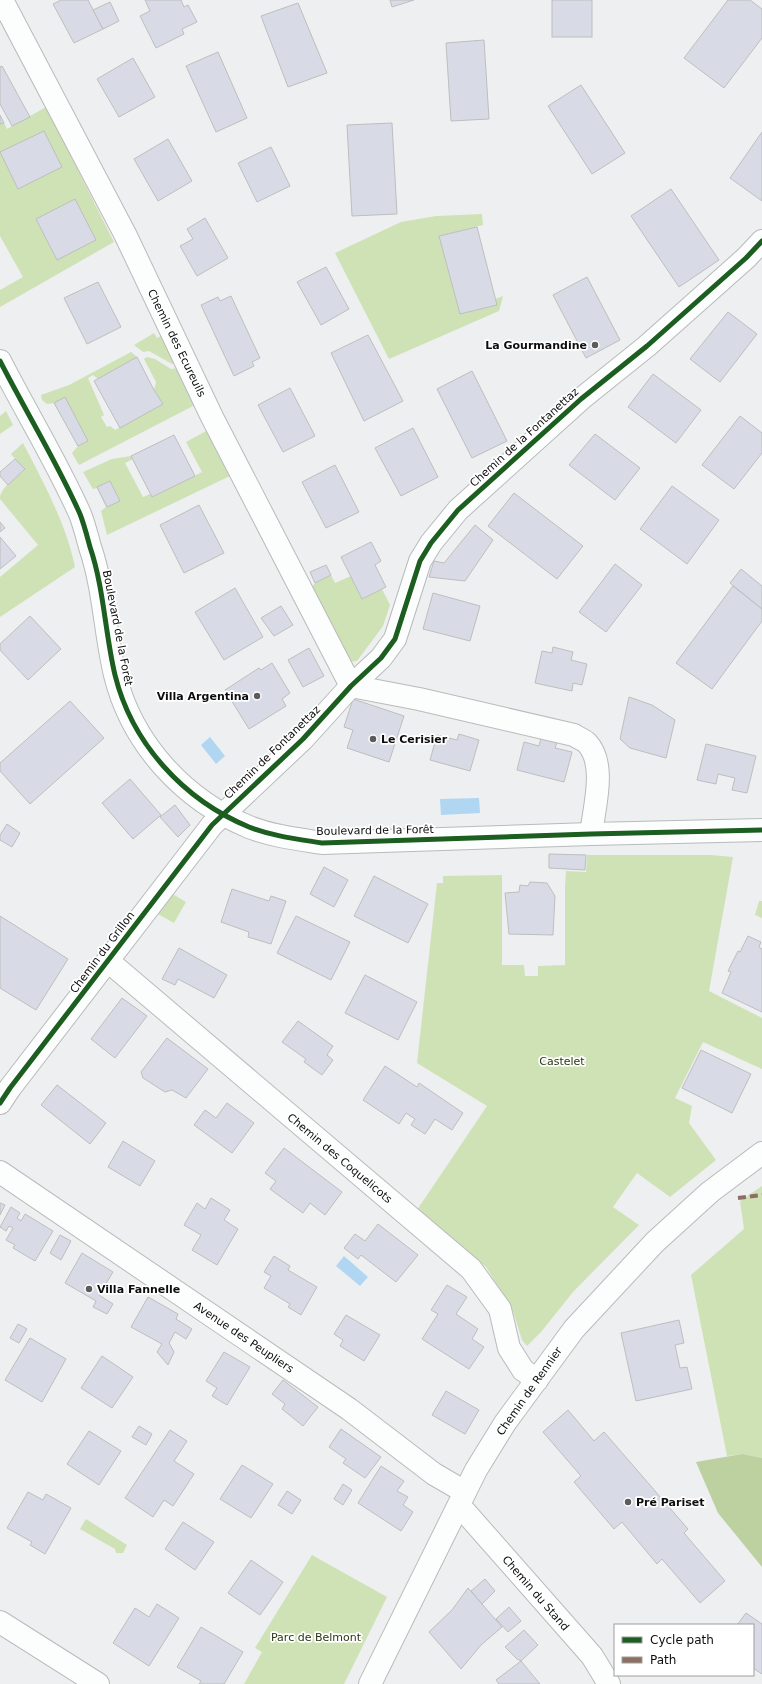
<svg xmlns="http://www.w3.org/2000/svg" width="762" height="1684" font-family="'DejaVu Sans',sans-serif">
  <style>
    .green { fill: #cfe2b6 }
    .forest { fill: #bcd19f }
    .water { fill: #b1d6f1 }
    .building { fill: #d8dbe5; stroke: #bdbebe }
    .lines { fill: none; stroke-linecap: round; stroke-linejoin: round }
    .minor-casing { stroke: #b9babb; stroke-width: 24 }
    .minor { stroke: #fcfdfd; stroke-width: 22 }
    .quiet { stroke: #8d6e63; stroke-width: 4; stroke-dasharray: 8 4; stroke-linecap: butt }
    .cycleway-casing { stroke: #fff; stroke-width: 8 }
    .cycleway { stroke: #1b5e20; stroke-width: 5 }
    .poi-dot { fill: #5c5c5d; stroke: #fff; stroke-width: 1.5 }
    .labels { text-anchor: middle; stroke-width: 3.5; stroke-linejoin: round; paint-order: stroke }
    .street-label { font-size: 11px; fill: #0d0d0e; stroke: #fff }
    .poi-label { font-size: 11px; font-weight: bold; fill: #0d0d0e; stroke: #fff; text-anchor: start }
    .park-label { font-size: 11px; fill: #283711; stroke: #fff }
  </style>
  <rect width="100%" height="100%" fill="#eeeff0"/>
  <!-- green -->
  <g class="green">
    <polygon points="46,107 114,242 0,307 0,290 23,277 0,236 0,124 4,123 7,129"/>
    <polygon points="482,214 483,225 440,236 460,314 496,305 495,299 503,296 499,311 389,359 335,253 401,222 436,216"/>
    <polygon points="154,333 157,338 161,336 175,363 172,364 149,351 143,352 134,345"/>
    <polygon points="131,352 137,357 98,379 93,375 88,378 104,415 101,417 107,427 110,426 115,430 163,404 154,390 156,382 144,359 147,357 155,359 171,369 178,368 195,405 79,465 72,453 78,446 54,403 47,404 42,400 41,395 69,385"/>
    <polygon points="6,411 13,425 0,434 0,416"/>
    <polygon points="208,430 232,475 107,535 101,511 106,507 97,488 93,489 83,472 112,459 131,456 133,459 125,463 143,497 150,494 153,497 202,472 186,442"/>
    <path d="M23,443C43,482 66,523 75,567L0,617V577L38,545L0,499C0,487 17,477 25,470L11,454Z"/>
    <polygon points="331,575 335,583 351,576 362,599 382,589 390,605 383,626 357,661 347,662 309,590 315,583"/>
    <polygon points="587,855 711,855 733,857 709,991 762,1018 762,1069 703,1042 675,1098 692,1106 689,1123 716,1160 670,1197 637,1173 613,1207 639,1225 573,1292 541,1332 527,1346 522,1340 513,1311 486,1267 417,1210 487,1106 417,1063 437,883 443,883 443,876 502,875 502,965 524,965 525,976 538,976 538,966 565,965 565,886 566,871 586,872"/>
    <polygon points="171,893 186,902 174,923 156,913"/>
    <polygon points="759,901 762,901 762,918 755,915"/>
    <polygon points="762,1186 762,1458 742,1454 727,1456 691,1275 744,1229 740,1201"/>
    <polygon points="86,1519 127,1545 123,1553 116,1553 115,1549 80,1529"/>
    <polygon points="312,1555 387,1597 344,1684 244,1684 262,1652 255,1648"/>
  </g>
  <!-- forest -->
  <polygon class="forest" points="742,1454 762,1458 762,1567 718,1513 696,1462"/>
  <!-- water -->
  <g class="water">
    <polygon points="210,737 225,756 216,764 201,745"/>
    <polygon points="479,798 480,813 441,815 440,799"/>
    <polygon points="344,1256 368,1277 360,1286 336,1266"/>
  </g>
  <!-- building -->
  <g class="building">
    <polygon points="61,0 88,0 103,29 74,43 53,4"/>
    <polygon points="145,0 181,0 184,7 188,5 197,22 182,29 184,34 156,48 140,16 150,11"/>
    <polygon points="390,0 414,0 392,7"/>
    <rect x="552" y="0" width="40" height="37"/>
    <polygon points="728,0 750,0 762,9 762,38 724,88 684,58"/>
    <polygon points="110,2 119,21 103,29 93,10"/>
    <polygon points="298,3 327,73 288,87 261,16"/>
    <polygon points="484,40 489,119 451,121 446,43"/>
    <polygon points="218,52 247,118 216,132 186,66"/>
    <polygon points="133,58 155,97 119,117 97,79"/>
    <polygon points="2,66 30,117 12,126 0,104 0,67"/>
    <polygon points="581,85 625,153 592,174 548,106"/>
    <polygon points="0,115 4,123 0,124"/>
    <polygon points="392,123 397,214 352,216 347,125"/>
    <polygon points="44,131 62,167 18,189 0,152"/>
    <polygon points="762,132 762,201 730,178"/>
    <polygon points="168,139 192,181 158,201 134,159"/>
    <polygon points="271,147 290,186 257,202 238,163"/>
    <polygon points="671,189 719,260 679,287 631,216"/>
    <polygon points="75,199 96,240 57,260 36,219"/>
    <polygon points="205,218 228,258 197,276 180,246 193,239 187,229"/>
    <polygon points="477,227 497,305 460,314 439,236"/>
    <polygon points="326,267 349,309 321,325 297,282"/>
    <polygon points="587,277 620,340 586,358 553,295"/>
    <polygon points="98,282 121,327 87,344 64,298"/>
    <polygon points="231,296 260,358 252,362 254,366 234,376 201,305 218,297 220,301"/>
    <polygon points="728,312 757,334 720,382 690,359"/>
    <polygon points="368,335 403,401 364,421 331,353"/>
    <polygon points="137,357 154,390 163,404 120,428 94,381"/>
    <polygon points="472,371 507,441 472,458 437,389"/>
    <polygon points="653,374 701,410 676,443 628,407"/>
    <polygon points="290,388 315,436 283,452 258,405"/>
    <polygon points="65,397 88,441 78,446 54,403"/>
    <polygon points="740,416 762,433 762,453 734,489 702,465"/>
    <polygon points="413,428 438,477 401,496 375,448"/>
    <polygon points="595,434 640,468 615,500 569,465"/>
    <polygon points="174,435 195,476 152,497 131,456"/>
    <polygon points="15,459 25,469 8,485 0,476 0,472"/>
    <polygon points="335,465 359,512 326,528 302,482"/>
    <polygon points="110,481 120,501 107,507 97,487"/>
    <polygon points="672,486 719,520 687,564 640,529"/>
    <polygon points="514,493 583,546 557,579 488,526"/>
    <polygon points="199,505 224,553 184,573 160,525"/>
    <polygon points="0,522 5,528 0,532"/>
    <polygon points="475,525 493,540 465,581 429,577 434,561 444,563"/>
    <polygon points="0,537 16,556 0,569"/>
    <polygon points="371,542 381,561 375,565 386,587 362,599 341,557"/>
    <polygon points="615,564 642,585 606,632 579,612"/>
    <polygon points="326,565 331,575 315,583 310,572"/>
    <polygon points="741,569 762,586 762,609 730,583"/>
    <polygon points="733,586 762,609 762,621 712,689 676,663"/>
    <polygon points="235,588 263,637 224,660 195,612"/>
    <polygon points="433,593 480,606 470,641 423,629"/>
    <polygon points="281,606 293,625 274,636 261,618"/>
    <polygon points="30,616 61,649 28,680 0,650 0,644"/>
    <polygon points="553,647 573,652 571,660 587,664 582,685 573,683 572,691 535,683 542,651 552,653"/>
    <polygon points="309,648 324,676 303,687 288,660"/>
    <polygon points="272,663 290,693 282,699 286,706 249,729 225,690 259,668 261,670"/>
    <polygon points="629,697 652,705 675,720 666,758 630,748 620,739"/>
    <polygon points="353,699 404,716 389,762 347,748 353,730 344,727"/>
    <polygon points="70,701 104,738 30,804 0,771 0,763"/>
    <polygon points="459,734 479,740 470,771 430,760 437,735 457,740"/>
    <polygon points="541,738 557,742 555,748 572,752 564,782 517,770 524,742 539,746"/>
    <polygon points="706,744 756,756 747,793 732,790 735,778 718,774 716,784 697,780"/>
    <polygon points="130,779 161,815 133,839 102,803"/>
    <polygon points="175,805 190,825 178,837 160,817"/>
    <polygon points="7,824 20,833 12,847 0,840 0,835"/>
    <polygon points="549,854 586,855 585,870 549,868"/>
    <polygon points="324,867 348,880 334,907 310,894"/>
    <polygon points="374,876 428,904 408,943 354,916"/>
    <polygon points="530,882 547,883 555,896 553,935 509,934 505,893 519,892 520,885 528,886"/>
    <polygon points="232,889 269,901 271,896 286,901 271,944 248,937 249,932 221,922"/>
    <polygon points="0,916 68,959 36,1010 0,988"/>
    <polygon points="296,916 350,942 331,980 277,953"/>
    <polygon points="748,936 761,942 759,947 762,949 762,1012 722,993 731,972 728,971 738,951 740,952"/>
    <polygon points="179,948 227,975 214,998 178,979 175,985 162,979"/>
    <polygon points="365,975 417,1002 398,1040 345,1013"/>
    <polygon points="122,998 147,1016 115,1058 91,1039"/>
    <polygon points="298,1021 333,1046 327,1055 333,1060 322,1075 304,1062 306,1059 282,1042"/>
    <polygon points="167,1038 208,1069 186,1098 172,1090 165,1092 143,1078 141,1072"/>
    <polygon points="701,1050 751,1074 732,1113 682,1088"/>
    <polygon points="385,1066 417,1087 419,1083 463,1113 452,1130 435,1119 425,1134 411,1125 415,1119 406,1113 399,1124 363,1100"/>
    <polygon points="57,1085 106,1123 90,1144 41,1105"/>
    <polygon points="227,1103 254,1123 232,1153 194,1125 205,1110 216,1118"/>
    <polygon points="123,1141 155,1161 140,1186 108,1167"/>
    <polygon points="284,1148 342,1192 325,1215 310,1203 303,1213 270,1189 276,1181 265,1173"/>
    <polygon points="211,1198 230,1210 224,1220 238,1229 217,1265 192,1250 201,1235 184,1225 197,1203 205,1209"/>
    <polygon points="0,1203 5,1205 0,1215"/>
    <polygon points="11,1207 20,1213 17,1218 21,1221 25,1214 53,1231 35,1261 13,1248 15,1245 6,1240 13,1228 9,1226 6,1231 0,1227"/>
    <polygon points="378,1224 418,1255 396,1282 361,1255 358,1259 344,1248 355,1234 365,1241"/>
    <polygon points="60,1235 71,1241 61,1260 50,1253"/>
    <polygon points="82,1253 113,1272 99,1295 113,1304 107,1314 93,1307 96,1301 65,1283"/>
    <polygon points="274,1256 290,1266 288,1270 317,1287 301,1315 288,1307 290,1304 264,1288 271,1276 264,1272"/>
    <polygon points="447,1285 467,1297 456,1314 478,1329 472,1339 484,1347 469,1369 422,1339 438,1314 431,1310"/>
    <polygon points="148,1297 178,1314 176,1319 192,1329 186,1339 175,1332 169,1343 174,1352 168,1365 157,1352 162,1344 131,1327"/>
    <polygon points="346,1315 380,1335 364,1361 340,1346 343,1340 334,1334"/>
    <polygon points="679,1320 684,1343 675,1345 680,1368 687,1367 692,1389 636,1401 621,1333"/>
    <polygon points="18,1324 27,1329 19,1343 10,1338"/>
    <polygon points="30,1338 66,1359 42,1402 5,1380"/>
    <polygon points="224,1352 250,1367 227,1405 212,1396 217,1388 206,1381"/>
    <polygon points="102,1356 133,1377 112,1408 81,1388"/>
    <polygon points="283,1380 318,1407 303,1426 282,1409 285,1404 272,1394"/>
    <polygon points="446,1391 479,1410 465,1434 432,1415"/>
    <polygon points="568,1410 594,1441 604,1432 688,1529 684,1533 725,1581 700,1603 662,1559 657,1564 622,1522 614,1529 574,1482 581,1476 543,1432"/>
    <polygon points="139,1426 152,1434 146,1445 132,1437"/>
    <polygon points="341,1429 381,1457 365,1478 343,1463 346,1459 329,1447"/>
    <polygon points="170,1430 187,1441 174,1461 194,1474 173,1506 164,1500 153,1517 125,1498"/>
    <polygon points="89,1431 121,1451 99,1485 67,1464"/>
    <polygon points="242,1465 273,1484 251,1518 220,1499"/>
    <polygon points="381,1466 404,1481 397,1491 408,1497 403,1505 413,1512 401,1531 358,1503"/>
    <polygon points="343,1484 352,1490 343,1505 334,1499"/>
    <polygon points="287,1491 301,1500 292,1514 278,1505"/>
    <polygon points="28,1492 43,1500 46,1494 71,1508 45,1554 30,1545 32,1542 7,1528"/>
    <polygon points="183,1522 214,1542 195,1570 165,1549"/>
    <polygon points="251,1560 283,1582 260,1615 228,1593"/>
    <polygon points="485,1579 495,1591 482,1604 471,1591"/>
    <polygon points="468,1588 502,1627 481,1645 461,1669 429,1632 452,1610"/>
    <polygon points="157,1604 179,1618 149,1666 113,1643 135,1608 149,1617"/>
    <polygon points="509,1607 521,1621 508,1632 496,1619"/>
    <polygon points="746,1613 762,1624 762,1674 753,1668 753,1625 737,1625"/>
    <polygon points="201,1627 243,1652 224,1684 199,1684 201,1681 177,1667"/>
    <polygon points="524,1630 538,1645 521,1661 517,1659 505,1647"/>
    <polygon points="521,1661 540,1684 499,1684 496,1680"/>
  </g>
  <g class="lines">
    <!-- minor casing -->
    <g class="minor-casing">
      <g id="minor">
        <polyline points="2,0 125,234 212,417 351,686"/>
        <path d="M0,361C26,412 57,462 80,514C84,524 87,536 90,547C104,588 105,633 115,675C132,744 184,800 249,827C272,836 297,839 322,843L591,834L762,830"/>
        <path d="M351,686L419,699L574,735C578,738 584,740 587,743C607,764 594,808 591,834"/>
        <polyline points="108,961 471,1269 500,1309 509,1348 523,1370 537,1380"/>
        <polyline points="0,1103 10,1088 212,825 303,739 351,686 381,658 395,639 420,561 431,543 458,510 581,399 647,346 746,258 762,241"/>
        <polyline points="0,1172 349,1409 434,1474 465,1492"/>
        <polyline points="459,1505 592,1656 609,1684"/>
        <polyline points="0,1622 98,1684"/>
        <polyline points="370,1684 476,1470 505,1423 574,1329 655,1242 710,1192 762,1153"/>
      </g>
    </g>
    <!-- minor -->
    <use href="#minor" class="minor"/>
    <!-- quiet -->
    <polyline class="quiet" points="738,1198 762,1195"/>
    <!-- cycleway casing -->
    <g class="cycleway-casing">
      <g id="cycleway">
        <path d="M0,361C26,412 57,462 80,514C84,524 87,536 90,547C104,588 105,633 115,675C132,744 184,800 249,827C272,836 297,839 322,843L591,834L762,830"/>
        <polyline points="0,1103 10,1088 212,825 303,739 351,686 381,658 395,639 420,561 431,543 458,510 581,399 647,346 746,258 762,241"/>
      </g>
    </g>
    <!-- cycleway -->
    <use href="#cycleway" class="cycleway"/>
  </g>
  <!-- markers -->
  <g class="poi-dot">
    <circle cx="595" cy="345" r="4"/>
    <circle cx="257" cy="696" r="4"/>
    <circle cx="373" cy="739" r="4"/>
    <circle cx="89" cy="1289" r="4"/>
    <circle cx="628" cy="1502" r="4"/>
  </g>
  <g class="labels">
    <!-- street labels -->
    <g class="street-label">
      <text transform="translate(177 343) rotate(64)" y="4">Chemin des Ecureuils</text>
      <text transform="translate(524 437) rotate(-42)" y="4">Chemin de la Fontanettaz</text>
      <text transform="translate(118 628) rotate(79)" y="4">Boulevard de la Forêt</text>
      <text transform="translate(272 752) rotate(-44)" y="4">Chemin de Fontanettaz</text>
      <text transform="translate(375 830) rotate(-1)" y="4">Boulevard de la Forêt</text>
      <text transform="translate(102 952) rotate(-53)" y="4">Chemin du Grillon</text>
      <text transform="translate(340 1158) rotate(40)" y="4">Chemin des Coquelicots</text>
      <text transform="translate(244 1337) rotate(34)" y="4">Avenue des Peupliers</text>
      <text transform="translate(529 1391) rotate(-55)" y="4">Chemin de Rennier</text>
      <text transform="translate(536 1593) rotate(49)" y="4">Chemin du Stand</text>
    </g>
    <!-- poi labels -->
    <g class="poi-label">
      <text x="587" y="349" text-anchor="end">La Gourmandine</text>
      <text x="249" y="700" text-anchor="end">Villa Argentina</text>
      <text x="381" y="743">Le Cerisier</text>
      <text x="97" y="1293">Villa Fannelle</text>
      <text x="636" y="1506">Pré Pariset</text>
    </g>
    <!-- park labels -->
    <g class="park-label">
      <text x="562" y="1065">Castelet</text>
      <text x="316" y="1641">Parc de Belmont</text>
    </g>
  </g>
  <!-- legend -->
  <rect x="614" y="1624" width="140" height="52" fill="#ffffff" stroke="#9e9e9f"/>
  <rect x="622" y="1637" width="20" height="6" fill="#1b5e20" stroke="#9e9e9f"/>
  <text x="650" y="1644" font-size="12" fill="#0d0d0e">Cycle path</text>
  <rect x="622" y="1657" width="20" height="6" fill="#8d6e63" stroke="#9e9e9f"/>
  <text x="650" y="1664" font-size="12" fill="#0d0d0e">Path</text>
</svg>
